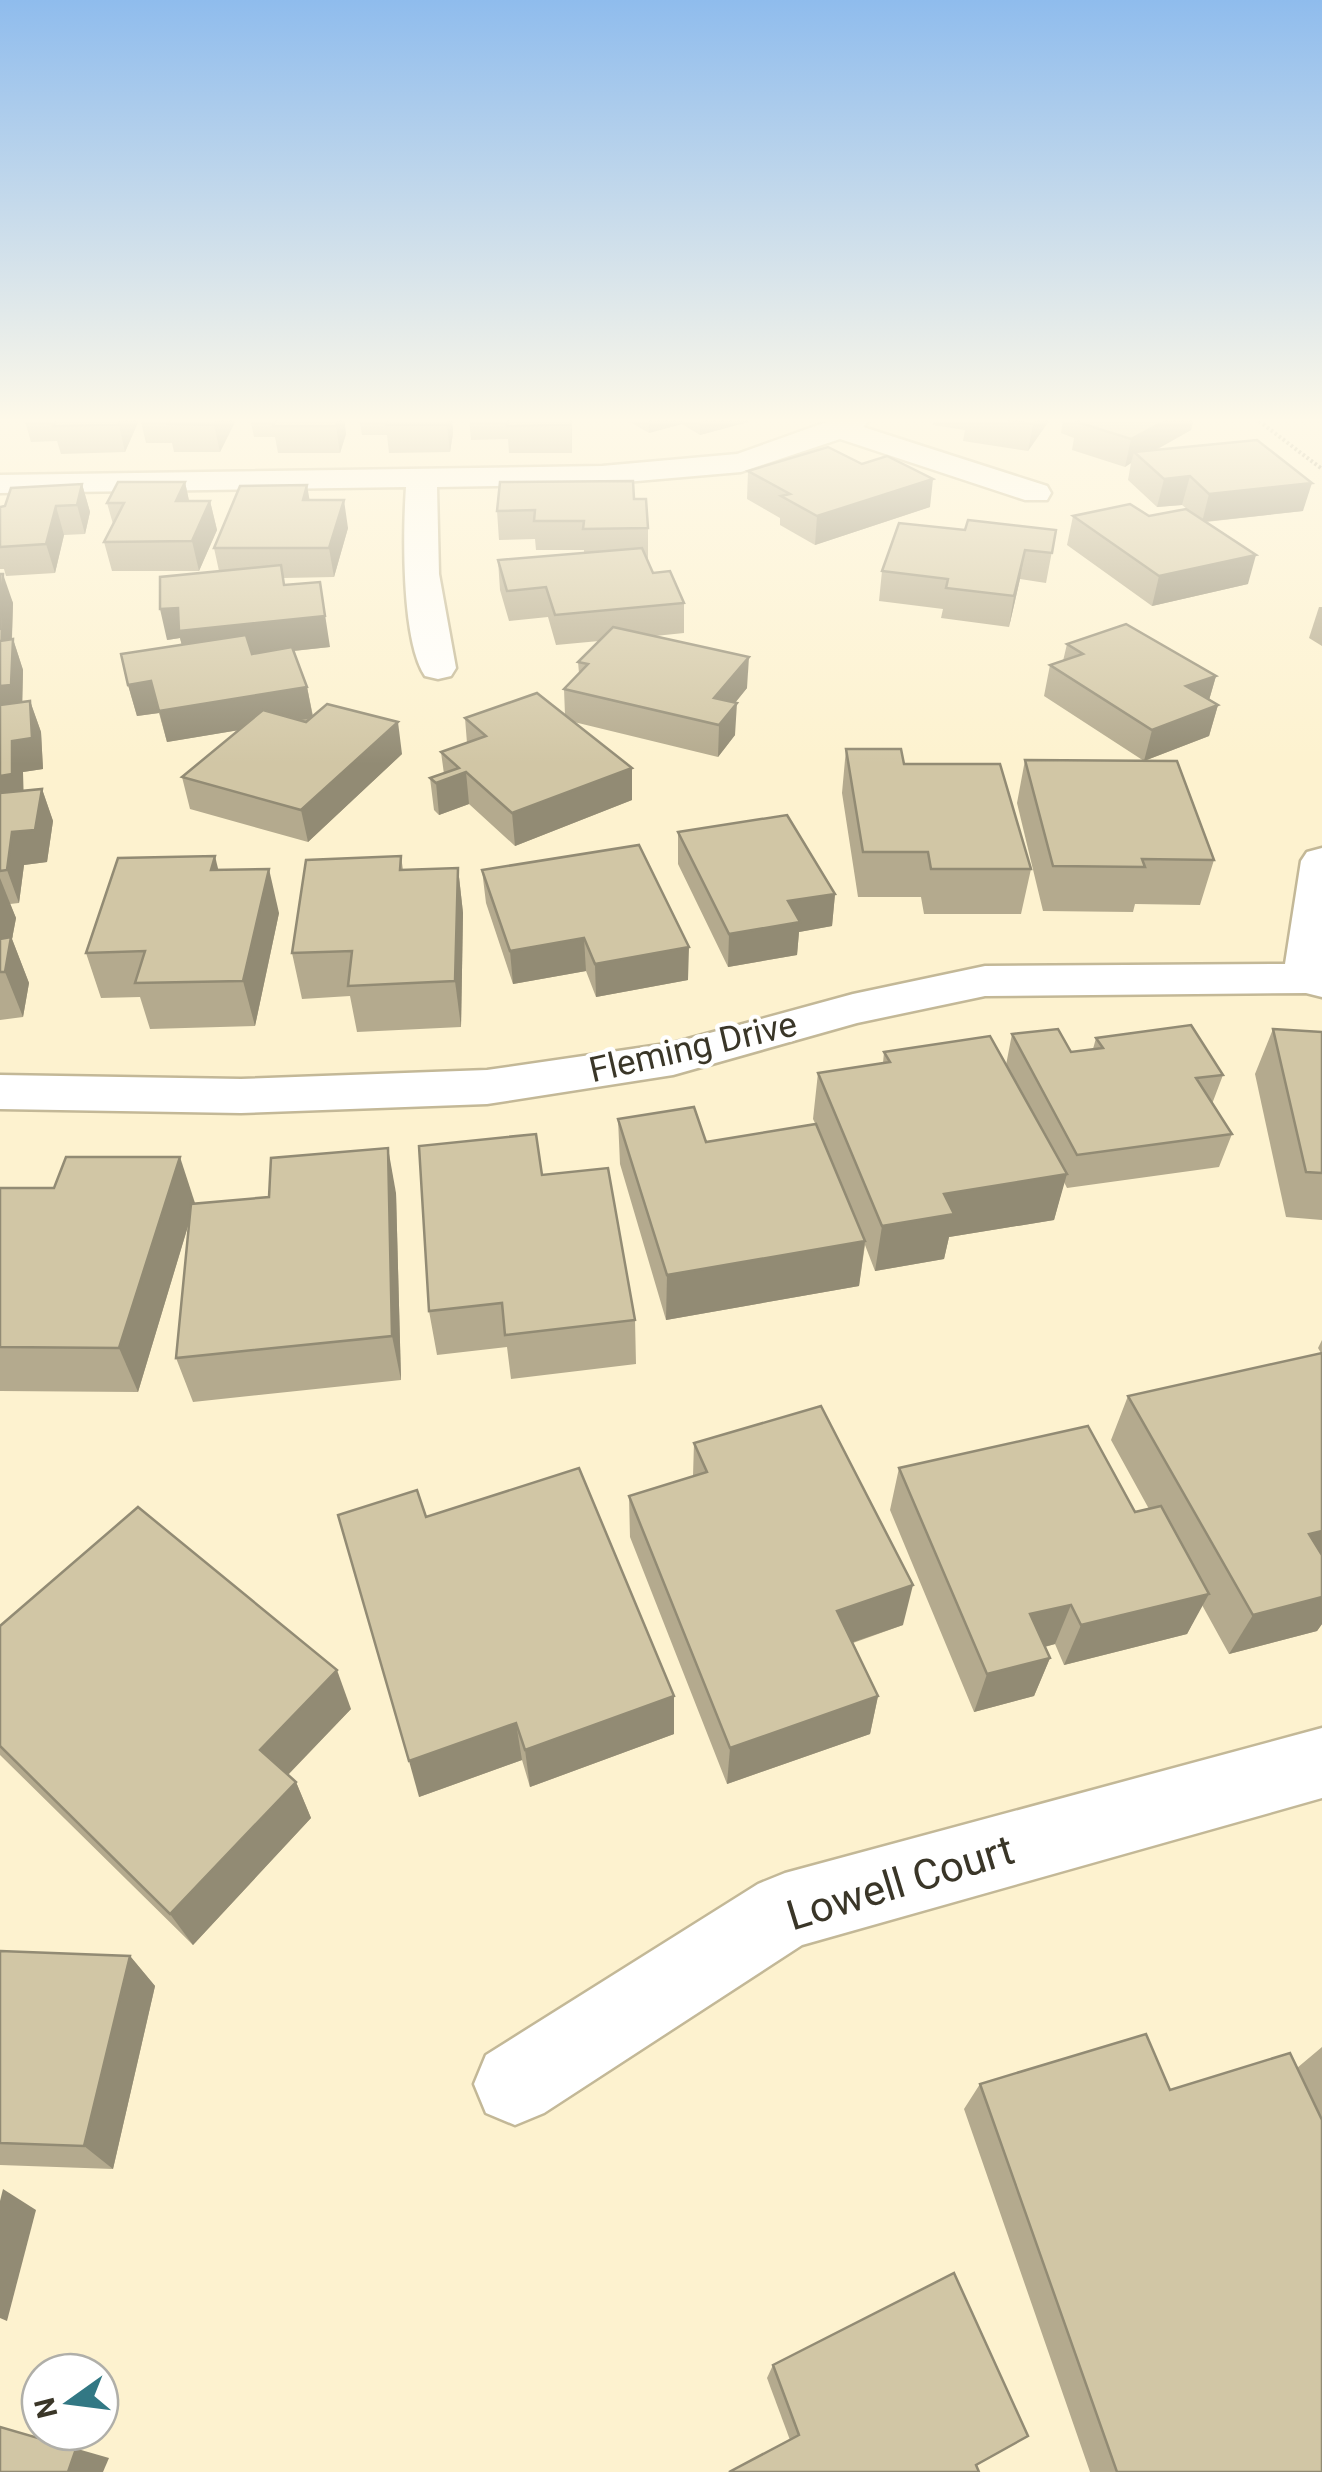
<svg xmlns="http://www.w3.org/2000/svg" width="1322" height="2472" font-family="Roboto,sans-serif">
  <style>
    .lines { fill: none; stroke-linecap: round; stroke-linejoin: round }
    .minor-casing { stroke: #c3b897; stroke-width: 5 }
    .path { stroke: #968f77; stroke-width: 4; stroke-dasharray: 2.5 2.5; stroke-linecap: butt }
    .minor { fill: #fff; fill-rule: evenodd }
    .wall { fill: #b4aa8e }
    .shaded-wall { fill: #928b74 }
    .building { fill: #d1c6a5; stroke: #928b74; stroke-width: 2.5 }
    .labels { text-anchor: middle; stroke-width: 9; stroke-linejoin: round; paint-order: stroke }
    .street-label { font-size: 35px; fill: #3a3628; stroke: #fff }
    .near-street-label { font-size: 42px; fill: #3a3628; stroke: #fff }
  </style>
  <rect width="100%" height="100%" fill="#fdf2cf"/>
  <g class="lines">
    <!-- minor casing -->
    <g class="minor-casing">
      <g id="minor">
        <path d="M838,418H871L863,427L1047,486L1051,493L1047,500H1025L840,439L741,472L602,484L437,487L439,574L456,668L451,676L438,679L425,676C401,641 403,530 406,487L0,493V475L602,466L737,454Z"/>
        <polygon points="1322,848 1322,997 1306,993 985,996 857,1023 673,1075 487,1104 241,1113 0,1109 0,1075 241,1079 487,1070 673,1043 853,994 985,966 1285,964 1301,861 1307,852"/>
        <polygon points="1322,1728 1322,1798 802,1945 544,2113 515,2125 486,2113 474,2084 486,2055 758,1884 785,1873"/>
      </g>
    </g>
    <!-- path -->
    <polyline class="path" points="1255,418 1322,469"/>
    <!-- minor -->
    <use href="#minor" class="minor"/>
  </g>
  <!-- wall -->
  <g class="wall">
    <polygon points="24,418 140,418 125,452 61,454 57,441 31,442"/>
    <polygon points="140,418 237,418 220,452 174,452 172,443 146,443"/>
    <polygon points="250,418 344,418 346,434 340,453 278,453 275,437 254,437"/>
    <polygon points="359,418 452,418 453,433 450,452 389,453 387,435 362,435"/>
    <polygon points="469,418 572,418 572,453 509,453 508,439 471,440"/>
    <polygon points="623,418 763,418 700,435 682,424 649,433"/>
    <polygon points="934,418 1051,418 1028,451 963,441 965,430 933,425"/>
    <polygon points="1063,418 1194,418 1191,430 1156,450 1303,511 1206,522 1248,584 1152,606 1067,545 1073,516 1149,516 1192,513 1182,505 1157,507 1128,480 1131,463 1125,467 1072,450 1074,438 1061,433"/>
    <polygon points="748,471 930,507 815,545 780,525 780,518 747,499"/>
    <polygon points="185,482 189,501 210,501 217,530 199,571 112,571 104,542 113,524 107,503"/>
    <polygon points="82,484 90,512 85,534 64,535 55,573 6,576 4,569 0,569 0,507"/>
    <polygon points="634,499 648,528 648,558 646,558 653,573 684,603 684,633 655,636 747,688 735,703 735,735 718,757 574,722 632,768 632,800 515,846 469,804 439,815 434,810 430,778 444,774 441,752 467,743 465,718 565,715 564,689 579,673 578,662 599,641 556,645 548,617 509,621 500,590 498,560 584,553 584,550 536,550 535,539 499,540 497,511"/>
    <polygon points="310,500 348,528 334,577 283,578 284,585 330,647 294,651 307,687 313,716 402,754 308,842 190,809 182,777 239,730 167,742 159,713 137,716 128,685 182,645 180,638 167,640 219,571 214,548"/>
    <polygon points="965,530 1056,530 1046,583 1020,579 1009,627 941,618 943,609 879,601 882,571"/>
    <polygon points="0,574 13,603 12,639 13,639 23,670 22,702 30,701 41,732 43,769 23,772 23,791 42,789 53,821 47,862 24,865 19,903 10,904 16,918 12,939 29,983 23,1017 0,1020"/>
    <polygon points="1319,607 1322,607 1322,646 1309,638"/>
    <polygon points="1067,644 1216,676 1209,700 1218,705 1209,736 1144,761 1214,860 1200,905 1135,904 1133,912 1043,911 1017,803 1025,760 1144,761 1044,696 1050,665 1063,661"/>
    <polygon points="846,749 904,764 1031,869 1021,914 924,914 921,897 858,897 842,793"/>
    <polygon points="678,832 835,894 832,926 799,932 797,955 728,967 678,864"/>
    <polygon points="401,856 403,870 458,868 463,913 461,1027 357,1032 350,996 302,999 292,953"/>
    <polygon points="218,870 279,913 255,1026 150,1029 140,997 101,998 86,953"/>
    <polygon points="482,870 688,980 596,997 586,971 513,984 486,903"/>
    <polygon points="1273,1029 1322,1032 1322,1220 1286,1217 1255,1074"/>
    <polygon points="1012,1034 1071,1052 1093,1049 1096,1038 1223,1075 1212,1104 1232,1134 1219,1167 1067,1188 1064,1182 1054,1220 949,1237 944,1259 875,1271 865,1245 859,1286 666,1320 620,1164 618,1119 706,1142 816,1125 813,1119 818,1073 883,1063 884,1052 1006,1065"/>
    <polygon points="542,1175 635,1320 636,1364 511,1379 507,1347 437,1355 429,1311"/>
    <polygon points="0,1188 194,1204 396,1193 401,1380 193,1402 176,1358 190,1219 138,1392 0,1391"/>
    <polygon points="1322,1340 1322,1624 1317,1631 1229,1654 1202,1605 1187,1634 1064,1665 1055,1644 1045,1647 1050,1658 1034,1696 974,1712 890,1510 899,1468 1135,1512 1149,1509 1111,1440 1128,1396 1321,1353 1318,1348"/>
    <polygon points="694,1443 903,1625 853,1643 878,1696 870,1734 727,1784 630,1537 629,1496 693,1476"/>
    <polygon points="426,1517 674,1734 530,1787 522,1760 419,1797"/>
    <polygon points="0,1626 351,1709 288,1775 296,1782 311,1818 193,1945 0,1755"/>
    <polygon points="0,1951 130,1956 155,1986 113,2169 0,2165"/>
    <polygon points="1322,2047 1322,2472 1090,2472 964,2109 980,2084 1170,2090 1297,2068"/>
    <polygon points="773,2365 976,2465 790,2440 767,2378"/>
  </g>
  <!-- shaded-wall -->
  <g class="shaded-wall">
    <polygon points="122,418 140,418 125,452 119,425"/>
    <polygon points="218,418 237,418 220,452 214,425"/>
    <polygon points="339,418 344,418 346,434 340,453 336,426"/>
    <polygon points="448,418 452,418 453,433 450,452 447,425"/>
    <polygon points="571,418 572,418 572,453"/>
    <polygon points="649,418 682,418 682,424 649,433"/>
    <polygon points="700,418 763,418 700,435"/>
    <polygon points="1037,418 1051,418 1028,451 1033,424"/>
    <polygon points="1170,418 1194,418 1191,430 1141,458 1134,452 1131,463 1125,467 1131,439"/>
    <polygon points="1190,476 1182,505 1157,507 1164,479"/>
    <polygon points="933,479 930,507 815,545 817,516"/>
    <polygon points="185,482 191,510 176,501"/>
    <polygon points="1312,483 1303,511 1202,522 1209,494"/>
    <polygon points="82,484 90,512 85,534 77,505"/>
    <polygon points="307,485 312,514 303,500"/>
    <polygon points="344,500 348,528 334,577 329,548"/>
    <polygon points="210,501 217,530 199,571 192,541"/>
    <polygon points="56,506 64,535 55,573 46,544"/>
    <polygon points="1025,550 1020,579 1009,627 1014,596"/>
    <polygon points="1256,555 1248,584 1152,606 1159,576"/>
    <polygon points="3,574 13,603 11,660 0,661"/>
    <polygon points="320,582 330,647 186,662 180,638 167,640 160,609"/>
    <polygon points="13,639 23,670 22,716 0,718 0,686"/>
    <polygon points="749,657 747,688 717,725 714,698"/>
    <polygon points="1216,676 1207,707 1186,686"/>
    <polygon points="151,681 159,713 137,716 128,685"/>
    <polygon points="307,687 313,718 167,742 159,711"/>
    <polygon points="30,701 41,732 43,769 23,772 24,806 0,810 0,776 12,741"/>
    <polygon points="737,703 735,735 718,757 719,725"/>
    <polygon points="1218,705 1209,736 1144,761 1152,730"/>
    <polygon points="398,722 402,754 308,842 301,810"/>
    <polygon points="632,768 632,800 515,846 512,813"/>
    <polygon points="466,772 469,804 439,815 436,783"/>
    <polygon points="42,789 53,821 47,862 24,865 19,903 7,870 12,832"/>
    <polygon points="215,856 226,901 211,870"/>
    <polygon points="458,868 463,913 461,1027 455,981"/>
    <polygon points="269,869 279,913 255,1026 243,981"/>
    <polygon points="0,878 16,918 12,939 29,983 23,1017 5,972 0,972"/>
    <polygon points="835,894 832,926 799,932 797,955 728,967 729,934 788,901"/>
    <polygon points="584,938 586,971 513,984 510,951"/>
    <polygon points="689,947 688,980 596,997 595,964"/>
    <polygon points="388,1148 396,1193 401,1380 392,1336"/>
    <polygon points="180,1157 195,1203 138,1392 119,1348"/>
    <polygon points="1067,1174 1054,1220 949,1237 944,1259 875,1271 882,1226 944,1194"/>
    <polygon points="865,1241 859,1286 666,1320 667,1275"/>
    <polygon points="1322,1531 1322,1566 1309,1534"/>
    <polygon points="913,1585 903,1625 830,1650 837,1611"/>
    <polygon points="1209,1594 1187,1634 1064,1665 1081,1625"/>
    <polygon points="1322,1597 1322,1624 1317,1631 1229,1654 1253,1615"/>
    <polygon points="1071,1605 1055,1644 1016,1654 1030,1614"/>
    <polygon points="1050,1658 1034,1696 974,1712 987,1674"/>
    <polygon points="337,1670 351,1709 277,1786 260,1750"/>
    <polygon points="674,1696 674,1734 530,1787 525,1750"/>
    <polygon points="878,1696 870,1734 727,1784 730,1748"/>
    <polygon points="516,1723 522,1760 419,1797 409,1761"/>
    <polygon points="296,1782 311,1818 193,1945 170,1914"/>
    <polygon points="130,1956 155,1986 113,2169 84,2146"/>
    <polygon points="3,2189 36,2210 7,2321 0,2318 0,2201"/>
    <polygon points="29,2435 109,2458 103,2472 68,2472"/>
  </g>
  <!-- building -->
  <g class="building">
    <polygon points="58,418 122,418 119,425 53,426"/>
    <polygon points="171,418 218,418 214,425 168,424"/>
    <polygon points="277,418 339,418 336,426 273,426"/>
    <polygon points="388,418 448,418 447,425 386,425"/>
    <polygon points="508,418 571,418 570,425 507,426"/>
    <polygon points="996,418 1037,418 1033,424"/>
    <polygon points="1086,418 1170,418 1131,439 1077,422"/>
    <polygon points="1257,440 1312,483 1209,494 1190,476 1164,479 1134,452"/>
    <polygon points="828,447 862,464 887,456 933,479 817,516 781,496 790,494 748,471"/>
    <polygon points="633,481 634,499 646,499 648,528 583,529 584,521 534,521 535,510 497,511 500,482"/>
    <polygon points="118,482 185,482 176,501 210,501 192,541 104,542 124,503 107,503"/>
    <polygon points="82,484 77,505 56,506 46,544 0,547 0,507 5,506 11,488"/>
    <polygon points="307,485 303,500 344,500 329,548 214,548 240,486"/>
    <polygon points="1130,504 1149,516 1186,509 1256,555 1159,576 1073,516"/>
    <polygon points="968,520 1056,530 1052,553 1025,550 1014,596 946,588 948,579 882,571 899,523 965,530"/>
    <polygon points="642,548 653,573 670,571 684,603 555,615 546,587 507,591 498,560"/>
    <polygon points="281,565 284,585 320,582 325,616 179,631 178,608 160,609 160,577"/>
    <polygon points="0,574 3,574 0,630"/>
    <polygon points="1126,624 1216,676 1186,686 1218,705 1152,730 1050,665 1083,654 1067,644"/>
    <polygon points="613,627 749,657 714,698 737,703 719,725 564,689 588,664 578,662"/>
    <polygon points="246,635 252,654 292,647 307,687 159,711 151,681 128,685 121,654"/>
    <polygon points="13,639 11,685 0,686 0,641"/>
    <polygon points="537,693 632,768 512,813 466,772 436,783 430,778 459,768 441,752 486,736 465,718"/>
    <polygon points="30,701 32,738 12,741 12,774 0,776 0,705"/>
    <polygon points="327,704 398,722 301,810 182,777 263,710 306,722"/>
    <polygon points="846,749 901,749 904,764 1000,764 1031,869 931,869 928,852 863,852"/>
    <polygon points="1025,760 1177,761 1214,860 1142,859 1145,867 1053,866"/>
    <polygon points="42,789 35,830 12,832 7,870 0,871 0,793"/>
    <polygon points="787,815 835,894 788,901 800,922 729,934 678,832"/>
    <polygon points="639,845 689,947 595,964 584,938 510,951 482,870"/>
    <polygon points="215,856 211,870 269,869 243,981 135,983 145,951 86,953 118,858"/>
    <polygon points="401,856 400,870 458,868 455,981 348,986 352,951 292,953 306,860"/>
    <polygon points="11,937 5,972 0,972 0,939"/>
    <polygon points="1191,1025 1223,1075 1196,1078 1232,1134 1077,1155 1012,1034 1058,1029 1071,1052 1103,1048 1096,1038"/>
    <polygon points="1273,1029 1322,1032 1322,1173 1306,1172"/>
    <polygon points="990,1036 1067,1174 944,1194 954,1214 882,1226 818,1073 890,1062 884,1052"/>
    <polygon points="694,1107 706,1142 816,1124 865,1241 667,1275 618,1119"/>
    <polygon points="536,1134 542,1175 608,1168 635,1320 505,1335 502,1303 429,1311 419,1146"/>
    <polygon points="388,1148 392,1336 176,1358 191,1204 269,1197 271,1158"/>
    <polygon points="66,1157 180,1157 119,1348 0,1347 0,1188 54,1188"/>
    <polygon points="1322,1353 1322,1531 1309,1534 1322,1555 1322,1597 1253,1615 1128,1396"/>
    <polygon points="821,1406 913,1585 837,1611 878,1696 730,1748 629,1496 707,1472 694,1443"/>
    <polygon points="1088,1426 1135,1512 1161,1506 1209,1594 1081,1625 1071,1605 1030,1614 1050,1658 987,1674 899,1468"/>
    <polygon points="579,1468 674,1696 525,1750 516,1723 409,1761 338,1515 417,1490 426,1517"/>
    <polygon points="138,1507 337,1670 260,1750 296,1782 170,1914 0,1746 0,1626"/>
    <polygon points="0,1951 130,1956 84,2146 0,2143"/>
    <polygon points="1146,2034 1170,2090 1290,2053 1322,2120 1322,2472 1117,2472 980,2084"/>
    <polygon points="954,2273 1028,2436 976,2465 979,2472 729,2472 799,2435 773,2365"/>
    <polygon points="0,2427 76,2449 68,2472 0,2472"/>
  </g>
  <!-- sky -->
  <linearGradient id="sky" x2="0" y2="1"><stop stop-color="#8fbced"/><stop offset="0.55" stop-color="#fef9e9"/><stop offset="1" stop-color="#fef9e9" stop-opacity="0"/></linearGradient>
  <rect width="1322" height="764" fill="url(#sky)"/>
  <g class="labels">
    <!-- street labels -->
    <g class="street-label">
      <text transform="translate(693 1047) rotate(-13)" y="12">Fleming Drive</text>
    </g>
    <!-- near-street labels -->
    <g class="near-street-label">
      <text transform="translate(900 1882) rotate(-17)" y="15">Lowell Court</text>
    </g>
  </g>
  <!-- north arrow -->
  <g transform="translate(70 2402) rotate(256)"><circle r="48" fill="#ffffff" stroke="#b0afa9" stroke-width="2.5"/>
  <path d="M0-8L18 38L0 25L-18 38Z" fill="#327884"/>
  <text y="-15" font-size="28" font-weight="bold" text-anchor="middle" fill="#3a3628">N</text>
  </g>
</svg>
